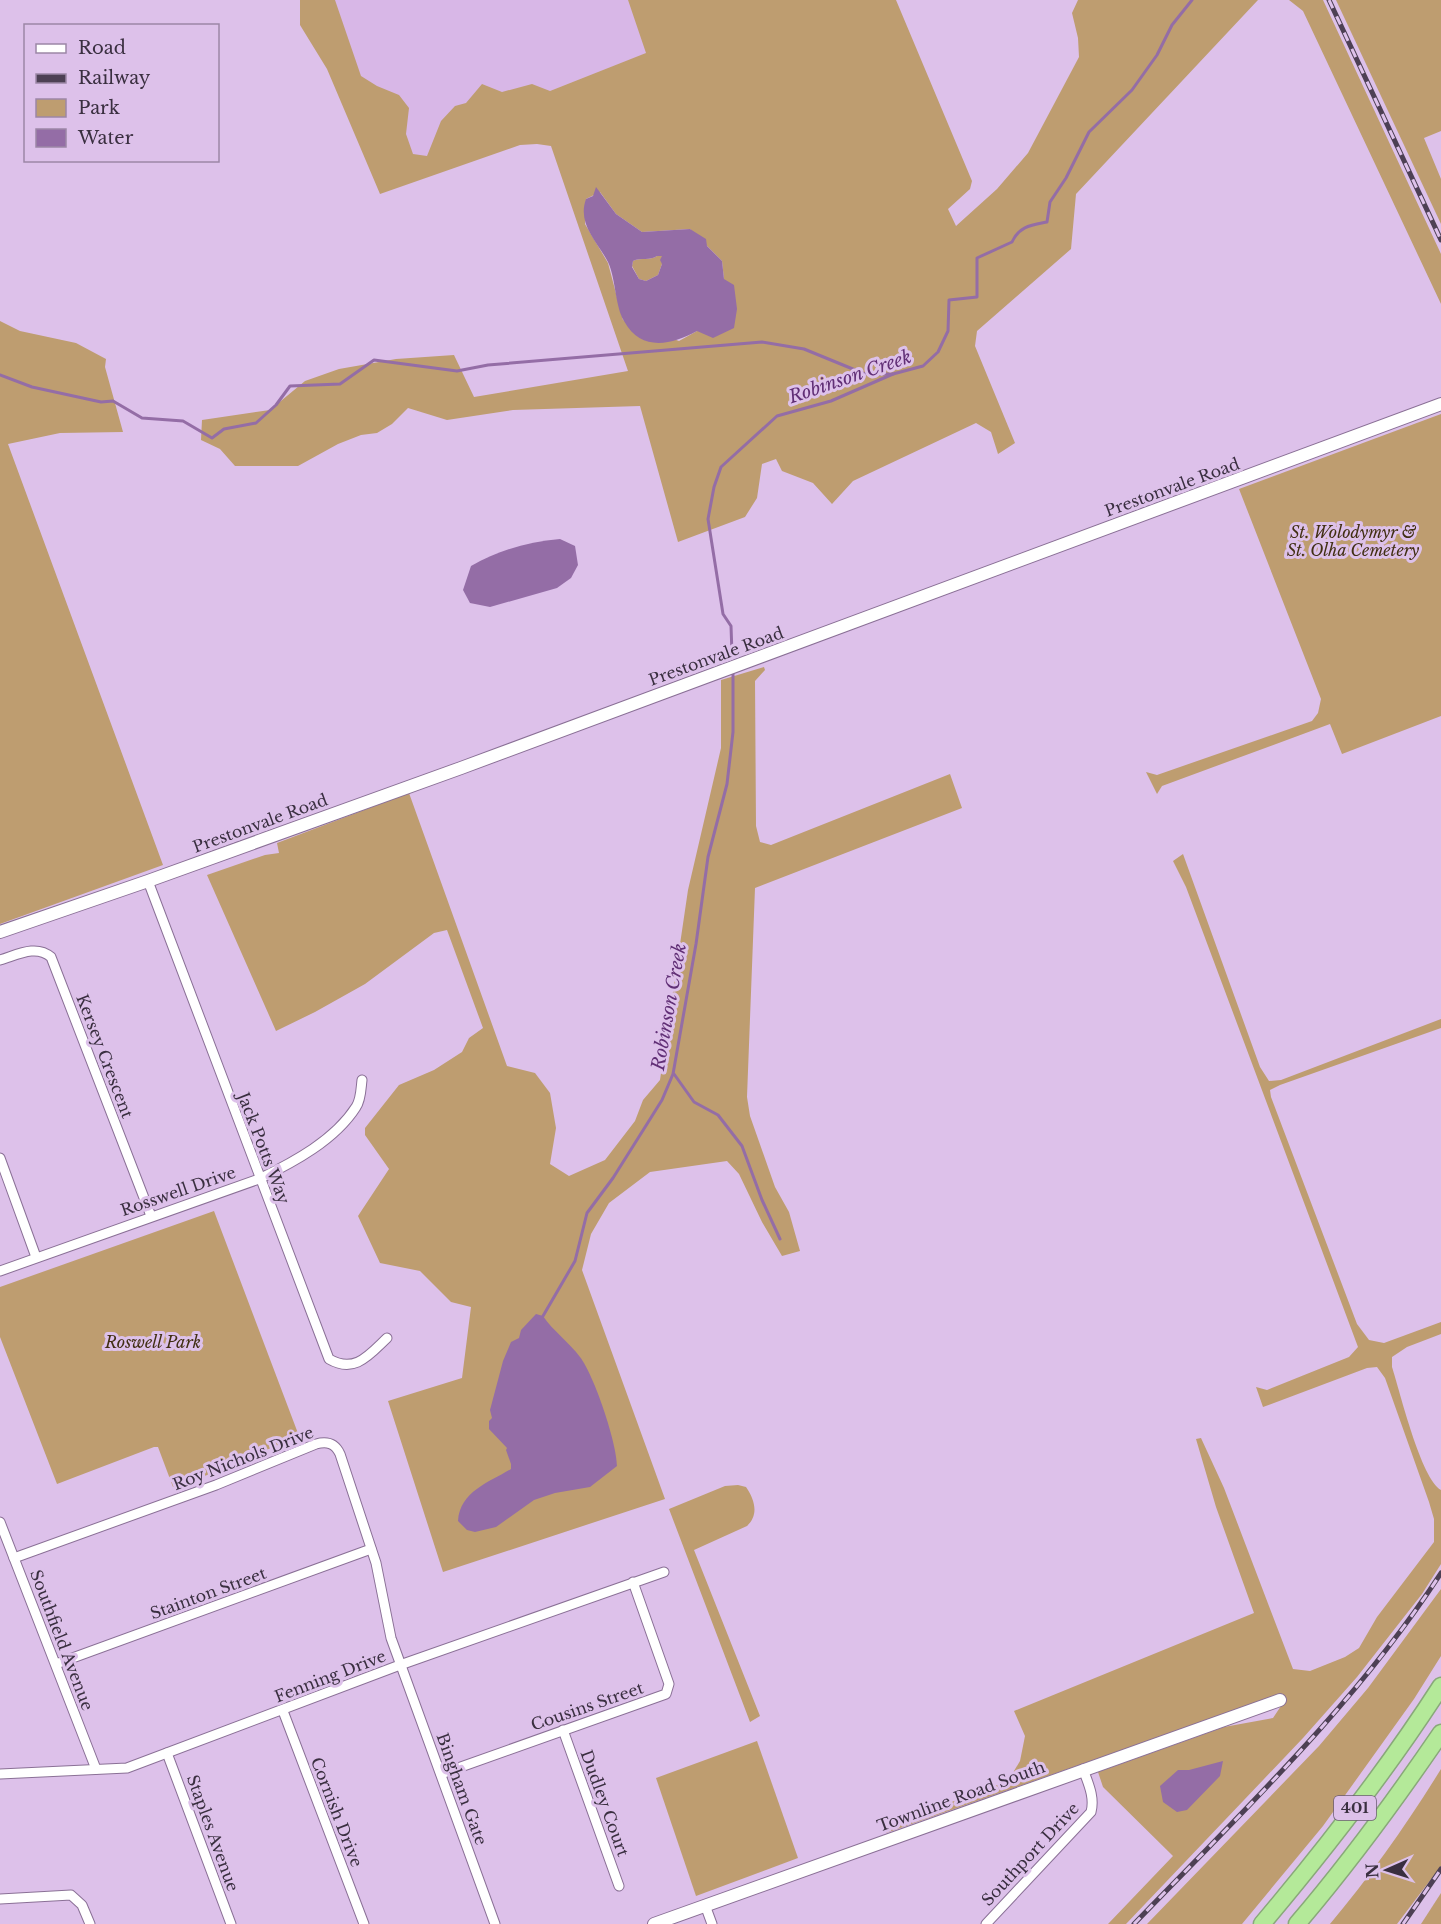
<svg xmlns="http://www.w3.org/2000/svg" width="1441" height="1924" font-family="'Libre Baskerville',serif">
  <style>
    .built { fill: #d8b7e7 }
    .green { fill: #be9d70; fill-rule: evenodd }
    .water { fill: #946da6; fill-rule: evenodd }
    .lines { fill: none; stroke-linecap: round; stroke-linejoin: round }
    .stream { stroke: #946da6; stroke-width: 3 }
    .street-casing { stroke: #8a7096; stroke-width: 11 }
    .secondary-casing { stroke: #8a7096; stroke-width: 14 }
    .highway-casing { stroke: #89a87a; stroke-width: 19 }
    .street { stroke: #fff; stroke-width: 9 }
    .secondary { stroke: #fff; stroke-width: 12 }
    .highway { stroke: #b4e999; stroke-width: 16 }
    .rail-casing { stroke: #4d4054; stroke-width: 5 }
    .rail { stroke: #ddc1ea; stroke-width: 3; stroke-dasharray: 9; stroke-linecap: butt }
    .labels { text-anchor: middle; stroke-width: 6; stroke-linejoin: round; paint-order: stroke }
    .shield { fill: #ddc1ea; stroke: #6b5b73; stroke-width: 1.5 }
    .shield-label { font-size: 15px; font-weight: bold; fill: #3a2f40 }
    .street-label { font-size: 16px; fill: #3a2f40; stroke: #ddc1ea }
    .park-label { font-size: 16px; font-style: italic; fill: #412f13; stroke: #ddc1ea }
    .water-label { font-size: 18px; font-style: italic; fill: #612f76; stroke: #ddc1ea }
  </style>
  <rect width="100%" height="100%" fill="#ddc1ea"/>
  <!-- built -->
  <polygon class="built" points="313,0 628,0 647,53 550,91 382,190"/>
  <!-- green -->
  <g class="green">
    <path d="M300,0H335L361,76L377,86L399,95L409,108L406,134L413,154L427,156L441,121L455,106L466,103L482,84L502,92L532,84L550,91L646,53L628,0H896L972,181L970,189L948,209L956,226L997,189L1028,153L1079,57L1078,38L1072,13L1078,0H1258L1076,194L1071,249L977,331L975,346L1015,443L998,454L991,432L976,423L853,481L832,504L813,483L782,471L776,459L762,464L757,498L745,517L678,542L640,406L513,410L447,420L408,408L392,424L377,433L361,435L338,444L298,466H235L220,449L201,440L202,420L270,410L305,381L339,369L396,359L454,355L474,397L628,371L551,146L537,144L520,145L380,194L327,69L300,25ZM600,192L616,214L642,232L690,229L722,261L724,279L697,331L679,341L623,320L608,263L585,224L586,199Z"/>
    <polygon points="1289,0 1323,0 1441,254 1441,304 1303,11"/>
    <polygon points="1336,0 1441,0 1441,131 1424,138 1441,179 1441,224"/>
    <path d="M657,256H662V264L658,275L646,281L639,279L632,266L633,261C641,257 650,261 657,256Z"/>
    <polygon points="0,321 20,331 76,343 106,359 105,367 123,432 60,433 8,444 163,865 0,924"/>
    <polygon points="1441,414 1441,716 1342,754 1330,724 1162,786 1157,794 1146,772 1157,775 1312,721 1318,713 1321,699 1239,489"/>
    <polygon points="764,667 765,670 755,681 756,826 760,842 771,845 950,774 962,808 755,888 747,1097 750,1116 775,1187 789,1212 800,1251 782,1256 762,1222 739,1174 727,1161 650,1172 609,1203 591,1234 582,1270 665,1499 443,1572 388,1401 462,1378 471,1307 451,1302 420,1271 380,1263 358,1216 389,1169 365,1135 365,1128 399,1085 434,1070 462,1052 469,1038 483,1028 447,930 434,933 365,984 315,1012 276,1031 207,875 265,855 279,853 277,843 409,793 507,1066 535,1073 550,1093 556,1128 550,1164 569,1176 605,1160 635,1121 643,1100 660,1080 688,890 721,748 721,680"/>
    <path d="M1183,854L1260,1067L1269,1081L1281,1080L1441,1019V1028L1280,1085L1270,1090L1271,1097L1357,1324L1369,1340L1384,1343L1441,1322V1334L1407,1347L1392,1357V1367C1400,1392 1421,1479 1441,1490V1564L1422,1594L1357,1677L1303,1738L1126,1924H1108L1173,1856L1103,1787L1098,1772L1224,1727L1273,1718L1281,1706L1275,1696L886,1833L884,1827L1008,1781L1020,1761L1025,1736L1014,1711L1254,1613L1216,1507L1196,1439L1201,1438L1224,1488L1293,1669L1310,1671L1345,1657L1359,1648L1377,1617L1434,1542V1519L1429,1502L1385,1378L1377,1367L1367,1368L1263,1407L1256,1387L1267,1390L1349,1357L1358,1347L1186,887L1173,861Z"/>
    <polygon points="214,1211 299,1436 210,1474 173,1487 158,1447 154,1447 57,1484 0,1337 0,1287"/>
    <path d="M738,1485L746,1487C755,1500 759,1515 747,1526L694,1550L760,1716L750,1722L669,1509L725,1486Z"/>
    <polygon points="1441,1589 1441,1656 1414,1699 1323,1826 1242,1924 1147,1924 1319,1746 1368,1688"/>
    <polygon points="757,1741 798,1858 696,1896 656,1778"/>
    <path d="M1441,1769V1866L1397,1924H1330C1371,1875 1407,1824 1441,1769Z"/>
    <polygon points="1441,1893 1441,1924 1421,1924"/>
  </g>
  <!-- water -->
  <g class="water">
    <path d="M596,187L616,214L642,232L690,229L706,239L707,246L722,261L724,279L734,285L737,309L734,328L713,338L697,331C671,345 641,352 624,321C615,306 616,279 608,262C597,241 577,224 586,199L593,196ZM657,256H662L660,260L662,264L658,275L646,281L639,279L632,267L633,261C641,257 650,261 657,256Z"/>
    <path d="M560,539L575,546L578,565L571,578L557,588L490,607L470,603L463,590L471,566C499,550 528,542 560,539Z"/>
    <path d="M536,1314L543,1316C553,1331 569,1342 580,1357C594,1375 617,1443 617,1466L590,1487L555,1493L534,1500L496,1527L475,1532L467,1530L458,1521C460,1491 490,1482 511,1469V1464L506,1450L507,1448L489,1429V1421L492,1418L490,1410L503,1361L511,1342L519,1338L521,1330Z"/>
    <polygon points="1223,1761 1220,1776 1187,1810 1177,1812 1163,1802 1160,1786 1178,1770 1189,1770"/>
  </g>
  <g class="lines">
    <!-- stream -->
    <g class="stream">
      <polyline points="0,375 32,387 101,402 113,401 142,418 183,421 212,438 224,429 256,423 276,405 290,386 340,384 374,360 457,371 488,365 762,342 804,349 865,374 893,374"/>
      <path d="M732,654L731,626L723,614L708,519L714,487L721,467L777,416L831,401L893,374L923,366L938,352L948,331L949,300L977,297V258L1012,242C1019,226 1032,225 1047,222L1050,202L1066,178L1089,132L1132,90L1157,55L1172,25L1192,0"/>
      <polyline points="674,1074 694,1102 718,1115 742,1146 762,1200 780,1239"/>
      <polyline points="543,1316 575,1261 587,1213 613,1178 647,1124 662,1100 673,1074 696,944 708,857 727,784 733,732 733,674"/>
    </g>
    <!-- street casing -->
    <g class="street-casing">
      <g id="street">
        <path d="M148,881L329,1359C355,1374 369,1355 387,1338"/>
        <path d="M0,960C17,955 36,944 51,957L151,1216"/>
        <polyline points="0,1158 36,1257"/>
        <path d="M0,1271L259,1179C294,1162 335,1140 356,1107C361,1100 361,1088 362,1080"/>
        <polyline points="0,1522 96,1769"/>
        <path d="M14,1558L216,1485L316,1444C327,1441 335,1443 340,1454L376,1563L391,1638L495,1924"/>
        <polyline points="56,1664 371,1549"/>
        <polyline points="283,1711 364,1924"/>
        <polyline points="563,1730 619,1886"/>
        <polyline points="167,1753 231,1924"/>
        <polyline points="0,1774 127,1768 400,1665 664,1572"/>
        <polyline points="441,1774 666,1694 669,1684 633,1582"/>
        <polyline points="0,1899 71,1895 82,1905 90,1924"/>
        <polyline points="705,1905 712,1924"/>
        <path d="M986,1924L1091,1812C1095,1797 1088,1783 1083,1769"/>
      </g>
    </g>
    <!-- secondary casing -->
    <g class="secondary-casing">
      <g id="secondary">
        <polyline points="0,932 148,881 461,768 1441,404"/>
        <polyline points="654,1924 1280,1700"/>
      </g>
    </g>
    <!-- highway casing -->
    <g class="highway-casing">
      <g id="highway">
        <path d="M1262,1924C1326,1848 1387,1770 1441,1686"/>
        <path d="M1297,1924C1349,1863 1396,1799 1441,1733"/>
      </g>
    </g>
    <!-- street -->
    <use href="#street" class="street"/>
    <!-- secondary -->
    <use href="#secondary" class="secondary"/>
    <!-- highway -->
    <use href="#highway" class="highway"/>
    <!-- rail casing -->
    <g class="rail-casing">
      <g id="rail">
        <polyline points="1329,0 1441,240"/>
        <path d="M1134,1924C1242,1812 1356,1704 1441,1573"/>
        <polyline points="1403,1924 1441,1869"/>
      </g>
    </g>
    <!-- rail -->
    <use href="#rail" class="rail"/>
  </g>
  <g class="labels">
    <!-- shield labels -->
    <rect class="shield" x="1334" y="1796" width="42" height="24" rx="4.5"/>
    <g class="shield-label">
      <text x="1355" y="1813">401</text>
    </g>
    <!-- street labels -->
    <g class="street-label">
      <text transform="translate(1172 487) rotate(-20)" y="6">Prestonvale Road</text>
      <text transform="translate(716 656) rotate(-20)" y="6">Prestonvale Road</text>
      <text transform="translate(260 823) rotate(-20)" y="6">Prestonvale Road</text>
      <text transform="translate(105 1056) rotate(69)" y="6">Kersey Crescent</text>
      <text transform="translate(264 1148) rotate(69)" y="6">Jack Potts Way</text>
      <text transform="translate(178 1191) rotate(-19)" y="6">Rosswell Drive</text>
      <text transform="translate(243 1458) rotate(-21)" y="6">Roy Nichols Drive</text>
      <text transform="translate(208 1593) rotate(-20)" y="6">Stainton Street</text>
      <text transform="translate(62 1640) rotate(69)" y="6">Southfield Avenue</text>
      <text transform="translate(330 1676) rotate(-21)" y="6">Fenning Drive</text>
      <text transform="translate(587 1706) rotate(-19)" y="6">Cousins Street</text>
      <text transform="translate(462 1789) rotate(70)" y="6">Bingham Gate</text>
      <text transform="translate(961 1796) rotate(-20)" y="6">Townline Road South</text>
      <text transform="translate(605 1803) rotate(70)" y="6">Dudley Court</text>
      <text transform="translate(337 1812) rotate(69)" y="6">Cornish Drive</text>
      <text transform="translate(213 1833) rotate(70)" y="6">Staples Avenue</text>
      <text transform="translate(1030 1854) rotate(-47)" y="6">Southport Drive</text>
    </g>
    <!-- park labels -->
    <g class="park-label">
      <text x="1353" y="538">St. Wolodymyr &amp;<tspan x="1353" dy="18">St. Olha Cemetery</tspan></text>
      <text x="153" y="1348">Roswell Park</text>
    </g>
    <!-- water labels -->
    <g class="water-label">
      <text transform="translate(850 377) rotate(-19)" y="6">Robinson Creek</text>
      <text transform="translate(669 1007) rotate(-80)" y="6">Robinson Creek</text>
    </g>
  </g>
  <!-- legend -->
  <rect x="24" y="24" width="195" height="138" fill="#ddc1ea" stroke="#9c87a6" stroke-width="1.5"/>
  <rect x="36" y="44" width="30" height="9" fill="#ffffff" stroke="#9c87a6" stroke-width="1.5"/>
  <text x="78" y="54" font-size="18" fill="#3a2f40">Road</text>
  <rect x="36" y="74" width="30" height="9" fill="#4d4054" stroke="#9c87a6" stroke-width="1.5"/>
  <text x="78" y="84" font-size="18" fill="#3a2f40">Railway</text>
  <rect x="36" y="99" width="30" height="18" fill="#be9d70" stroke="#9c87a6" stroke-width="1.5"/>
  <text x="78" y="114" font-size="18" fill="#3a2f40">Park</text>
  <rect x="36" y="129" width="30" height="18" fill="#946da6" stroke="#9c87a6" stroke-width="1.5"/>
  <text x="78" y="144" font-size="18" fill="#3a2f40">Water</text>
  <!-- north arrow -->
  <g transform="translate(1387 1870) rotate(267)" stroke="#ddc1ea" stroke-width="4.5" paint-order="stroke">
  <path d="M0-4.5L10 22L0 15L-10 22Z" fill="#3a2f40"/>
  <text y="-9" font-size="16" font-weight="bold" text-anchor="middle" fill="#3a2f40">N</text>
  </g>
</svg>
